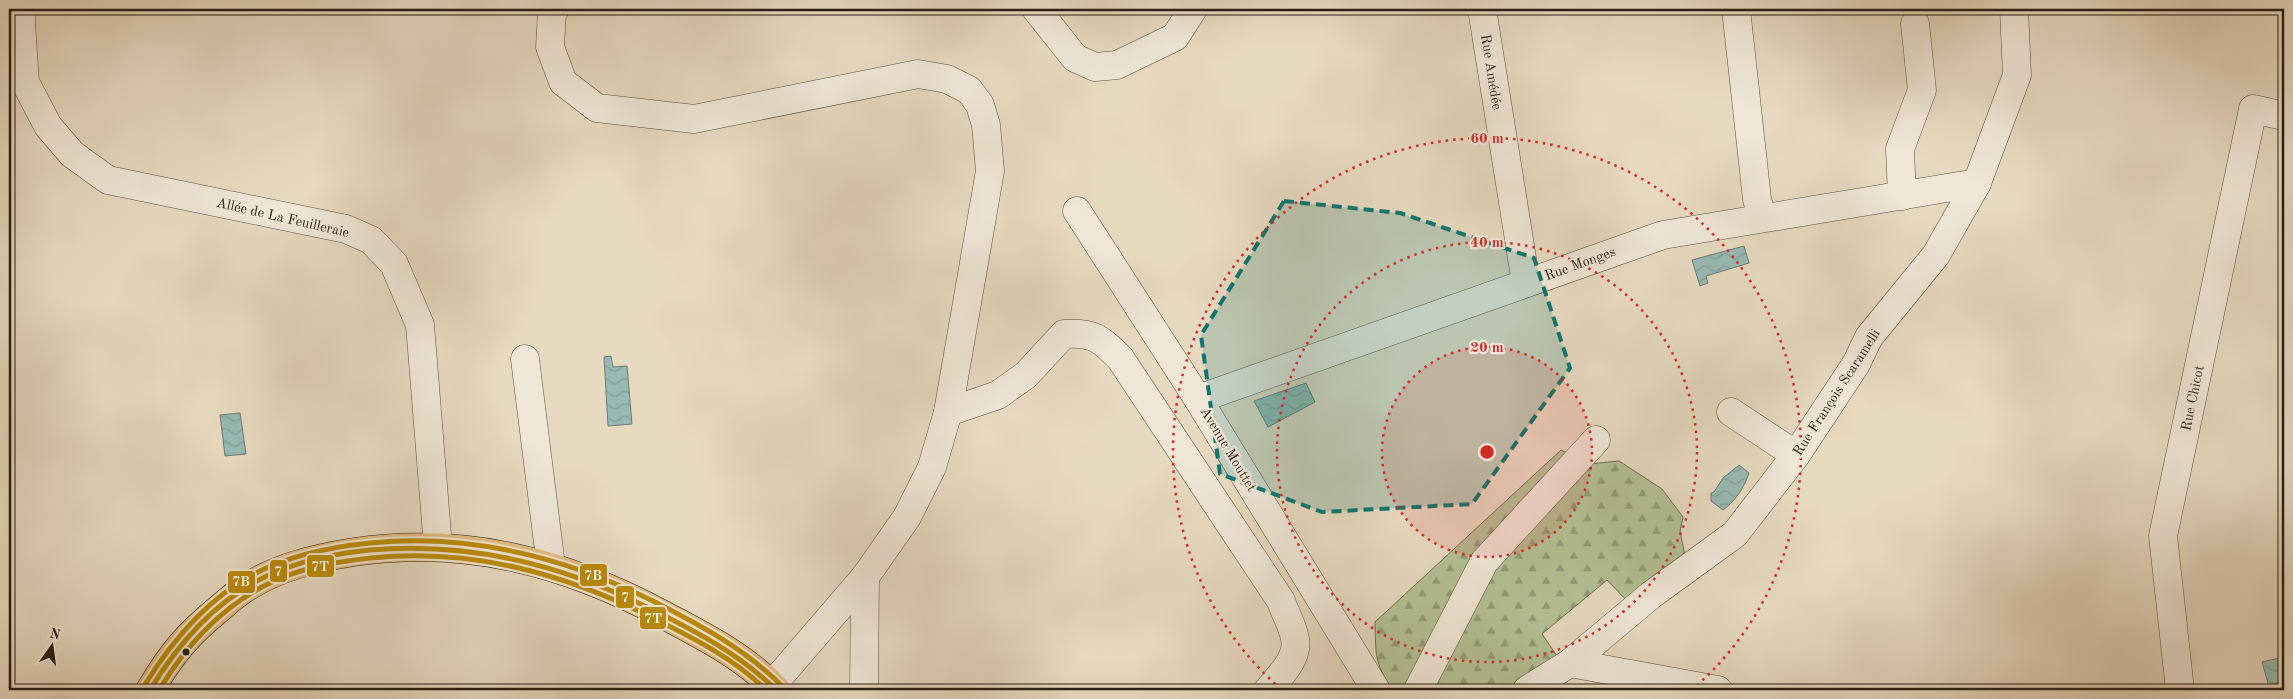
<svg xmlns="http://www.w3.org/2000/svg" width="2293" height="699" font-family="'Old Standard TT',serif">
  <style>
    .forest { fill: url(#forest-firs); stroke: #6e6e54 }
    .water { fill: url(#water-waves); stroke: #6b7b72 }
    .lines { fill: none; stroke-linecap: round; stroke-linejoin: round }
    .minor-casing { stroke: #584c3e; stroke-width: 29 }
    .major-casing { stroke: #281d13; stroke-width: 29 }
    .minor { stroke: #efe6d6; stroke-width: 28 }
    .major { stroke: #e4bc80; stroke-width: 28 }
    .bus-1-casing { stroke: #efe6d6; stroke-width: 9 }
    .bus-2-casing { stroke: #efe6d6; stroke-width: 9 }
    .bus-3-casing { stroke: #efe6d6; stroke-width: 9 }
    .bus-1 { stroke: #bb8b06; stroke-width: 5 }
    .bus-2 { stroke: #bb8b06; stroke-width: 5 }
    .bus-3 { stroke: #bb8b06; stroke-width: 5 }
    .marked { fill: #0f766e; fill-opacity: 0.2; stroke: #0f766e; stroke-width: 4; stroke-dasharray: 10 6; stroke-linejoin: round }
    .ring { fill: none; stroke: #d62828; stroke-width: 2.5; stroke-dasharray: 2.5 5 }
    .bus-dot { fill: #281d13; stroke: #efe6d6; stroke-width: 2 }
    .labels { text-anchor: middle; stroke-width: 4.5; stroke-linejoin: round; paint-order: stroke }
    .street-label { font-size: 14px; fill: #281d13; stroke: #efe6d6 }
    .centre { fill: #d62828; stroke: #efe6d6; stroke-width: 2.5 }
    .ring-label { font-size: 15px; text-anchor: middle; font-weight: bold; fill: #d62828; stroke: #efe6d6; stroke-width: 4.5; stroke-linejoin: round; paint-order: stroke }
    .line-badge { stroke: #efe6d6; stroke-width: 2 }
    .badge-label { font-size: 14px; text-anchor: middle; font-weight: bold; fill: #fff }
  </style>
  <defs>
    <pattern id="forest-firs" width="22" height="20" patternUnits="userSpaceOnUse" patternTransform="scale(1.25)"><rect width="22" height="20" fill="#b3c094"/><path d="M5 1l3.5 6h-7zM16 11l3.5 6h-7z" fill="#929b78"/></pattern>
    <pattern id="water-waves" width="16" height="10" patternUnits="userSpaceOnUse" patternTransform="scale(1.25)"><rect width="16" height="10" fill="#97bab2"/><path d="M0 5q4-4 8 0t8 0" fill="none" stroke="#829f98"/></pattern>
  </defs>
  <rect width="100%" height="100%" fill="#e7d9c0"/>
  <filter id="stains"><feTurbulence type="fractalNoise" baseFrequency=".004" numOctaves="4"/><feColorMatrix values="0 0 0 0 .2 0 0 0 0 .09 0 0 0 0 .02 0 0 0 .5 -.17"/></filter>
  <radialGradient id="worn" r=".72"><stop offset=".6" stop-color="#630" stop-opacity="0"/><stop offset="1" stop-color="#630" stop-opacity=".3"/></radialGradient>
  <!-- forest -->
  <path class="forest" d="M1561,450L1589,464L1619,461L1662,489L1683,517L1680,531L1686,561L1629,603L1607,580L1542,634L1559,659L1512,690H1445L1411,687L1406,690H1392C1374,661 1376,656 1375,622Z"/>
  <!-- water -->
  <g class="water">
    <polygon points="1744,246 1749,263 1706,276 1708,283 1700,286 1692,260"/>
    <polygon points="611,356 613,367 627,366 632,424 608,426 604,357"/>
    <polygon points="1306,383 1315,402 1268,427 1254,401"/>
    <polygon points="240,413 246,454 225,456 220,415"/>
    <path d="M1739,465L1749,473C1744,488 1736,500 1723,510L1711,501V493L1714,492L1723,478Z"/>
    <polygon points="2284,657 2284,689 2270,690 2262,662"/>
  </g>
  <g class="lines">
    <!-- minor casing -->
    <g class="minor-casing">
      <g id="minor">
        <polyline points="22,9 21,24 25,82 48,126 72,154 108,180 346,229 371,240 394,264 420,325 438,547"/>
        <polyline points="555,9 552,13 550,47 563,82 597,108 694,119 918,74 947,79 969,90 980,105 986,125 990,171 948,412 932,467 907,517 865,577 772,685"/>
        <polyline points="1036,9 1075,58 1095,67 1117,65 1175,37 1193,9"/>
        <polyline points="1482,9 1526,283"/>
        <polyline points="1736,9 1757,199 1762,218"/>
        <polyline points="1902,196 1900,149 1922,90 1915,24"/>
        <polyline points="1077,211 1198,399 1376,690"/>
        <polyline points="525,359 551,566"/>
        <polyline points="1198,399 1663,235 1977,183"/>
        <path d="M948,412L998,395L1026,375L1064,334C1093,332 1100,338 1120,358L1281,601C1285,613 1293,626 1295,639C1299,658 1279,677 1268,690"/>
        <polyline points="1731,412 1796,455"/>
        <polyline points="1570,663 1718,690"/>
        <polyline points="864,690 865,577"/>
        <polyline points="1418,690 1484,562 1596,440"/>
        <polyline points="1527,690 1570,663 1651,595 1735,534 1796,455 1856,364 1869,337 1936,255 1977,183 2017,75 2014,9"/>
        <polyline points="2180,690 2163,536 2253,109 2284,116"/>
      </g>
    </g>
    <!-- major casing -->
    <g class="major-casing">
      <path id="major" d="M150,690C172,653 187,635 220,608C228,601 236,594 244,589C277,567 316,558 354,552C467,536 565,562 664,615C703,636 746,657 776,690"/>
    </g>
    <!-- minor -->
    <use href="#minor" class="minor"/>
    <!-- major -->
    <use href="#major" class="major"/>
    <!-- bus-1 casing -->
    <g class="bus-1-casing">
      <path id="bus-1" d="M150,690C176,647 212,605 257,581C292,562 331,554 370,550C470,541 564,565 653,610C697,632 741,655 776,690"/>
    </g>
    <!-- bus-2 casing -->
    <g class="bus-2-casing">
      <path id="bus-2" d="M159,690C184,649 219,610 262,587C295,569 333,562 371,558C471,548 563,573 651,617C691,637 734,658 766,690"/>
    </g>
    <!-- bus-3 casing -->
    <g class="bus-3-casing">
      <path id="bus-3" d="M144,686C171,642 207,599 254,574C290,555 330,547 370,543C471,533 565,557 655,602C700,625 745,649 781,685"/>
    </g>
    <!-- bus-1 -->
    <use href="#bus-1" class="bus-1"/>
    <!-- bus-2 -->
    <use href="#bus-2" class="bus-2"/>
    <!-- bus-3 -->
    <use href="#bus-3" class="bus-3"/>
  </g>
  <!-- marked area -->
  <path class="marked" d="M1284,201L1400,213L1534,258L1570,368L1472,504L1322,512L1220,474L1201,335Z"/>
  <!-- distance rings -->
  <circle cx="1487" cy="452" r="105" fill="#d62828" fill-opacity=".12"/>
  <g class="ring">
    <circle cx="1487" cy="452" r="105"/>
    <circle cx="1487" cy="452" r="210"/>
    <path d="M1281 689A314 314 0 1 1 1693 689"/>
  </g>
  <!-- markers -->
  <circle class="bus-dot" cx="186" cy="652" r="4.5"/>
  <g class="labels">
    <!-- street labels -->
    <g class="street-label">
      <text transform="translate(1492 72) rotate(81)" y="5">Rue Amédée</text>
      <text transform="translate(283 217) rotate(13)" y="5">Allée de La Feuilleraie</text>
      <text transform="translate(1580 263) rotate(-20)" y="5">Rue Monges</text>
      <text transform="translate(1836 392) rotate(-57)" y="5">Rue François Scaramelli</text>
      <text transform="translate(2192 398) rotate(-78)" y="5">Rue Chicot</text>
      <text transform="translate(1229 449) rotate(59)" y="5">Avenue Mouttet</text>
    </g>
  </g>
  <circle cx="1487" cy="452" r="8" class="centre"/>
  <g class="ring-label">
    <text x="1487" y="143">60 m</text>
    <text x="1487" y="247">40 m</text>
    <text x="1487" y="352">20 m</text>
  </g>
  <g class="line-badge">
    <rect x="306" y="554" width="29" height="24" rx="5" fill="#bb8b06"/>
    <rect x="269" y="559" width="19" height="24" rx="5" fill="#bb8b06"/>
    <rect x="579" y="563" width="29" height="24" rx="5" fill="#bb8b06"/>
    <rect x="227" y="570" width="29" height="24" rx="5" fill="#bb8b06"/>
    <rect x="615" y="585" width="20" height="24" rx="5" fill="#bb8b06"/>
    <rect x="639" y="606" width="28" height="24" rx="5" fill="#bb8b06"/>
  </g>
  <g class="badge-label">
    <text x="320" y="571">7T</text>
    <text x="278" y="576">7</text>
    <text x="593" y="580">7B</text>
    <text x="241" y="586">7B</text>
    <text x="625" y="602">7</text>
    <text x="653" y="623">7T</text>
  </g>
  <!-- margin -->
  <rect width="2293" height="699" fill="none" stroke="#e7d9c0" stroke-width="30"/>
  <rect x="10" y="10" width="2273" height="679" fill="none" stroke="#281d13" stroke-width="2.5"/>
  <rect x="15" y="15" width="2263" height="669" fill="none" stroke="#281d13"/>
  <!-- north arrow -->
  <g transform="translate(52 646) rotate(14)" stroke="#efe6d6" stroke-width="4" paint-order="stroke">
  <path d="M0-4L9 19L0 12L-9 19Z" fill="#281d13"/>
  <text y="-8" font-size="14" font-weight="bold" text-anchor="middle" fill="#281d13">N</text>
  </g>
  <rect width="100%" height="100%" filter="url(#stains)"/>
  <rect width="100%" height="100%" fill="url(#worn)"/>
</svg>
